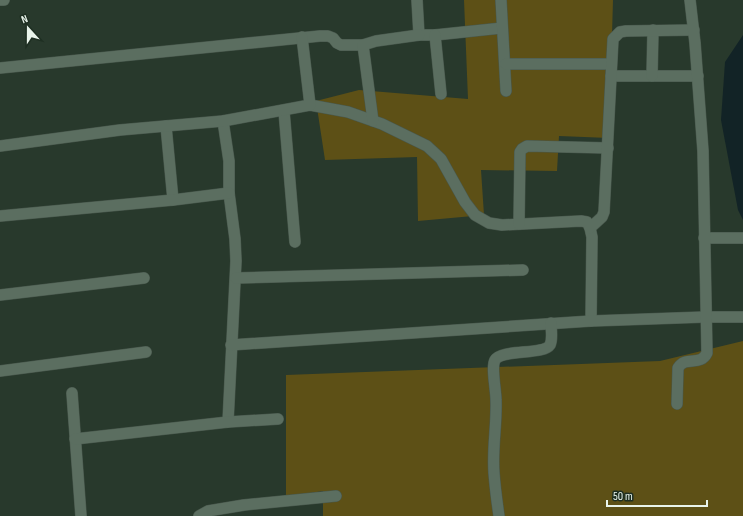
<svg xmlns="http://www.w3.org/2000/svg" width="743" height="516" font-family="'Sofia Sans Condensed',sans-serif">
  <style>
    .grass { fill: #5d5016 }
    .water { fill: #122326 }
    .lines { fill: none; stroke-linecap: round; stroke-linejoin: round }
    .minor-casing { stroke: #48574c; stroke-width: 12 }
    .minor { stroke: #5b6e60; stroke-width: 11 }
  </style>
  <rect width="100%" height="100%" fill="#28392c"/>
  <!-- grass -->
  <g class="grass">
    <polygon points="464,0 613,0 609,138 559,136 557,171 481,170 484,215 418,221 417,157 325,160 316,101 359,90 468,99"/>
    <polygon points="743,341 743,516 323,516 323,491 286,497 286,375 660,361"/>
  </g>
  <!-- water -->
  <polygon class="water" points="743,35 743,220 738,210 721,120 725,62"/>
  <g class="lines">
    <!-- minor casing -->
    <g class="minor-casing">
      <g id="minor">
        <polyline points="0,0 4,0"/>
        <polyline points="417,0 419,35 435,35 502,28"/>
        <polyline points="501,0 506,91"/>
        <polyline points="435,35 441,94"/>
        <polyline points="506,64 611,64"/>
        <polyline points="0,68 320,36 328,36 333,38 337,43 341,45 363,45"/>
        <polyline points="611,76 698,76"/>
        <polyline points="652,76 653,30"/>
        <polyline points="310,105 348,112 382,124 427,146 441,159 465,202 475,215 489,223 502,225 581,221 587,222 590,228 592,237 591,321"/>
        <polyline points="284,111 295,242"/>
        <polyline points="223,121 229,161 229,193 235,239 236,261 228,422"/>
        <polyline points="373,121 363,45 376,41 419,35"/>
        <polyline points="166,126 173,200"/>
        <polyline points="0,146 120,130 223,121 310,105 302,37"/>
        <polyline points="0,216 173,200 229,193"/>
        <polyline points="519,224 520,152 522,149 527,146 608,148"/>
        <polyline points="590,228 602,217 604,212 613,39 620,32 626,31 694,30"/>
        <polyline points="704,238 743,238"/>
        <polyline points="236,278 523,270"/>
        <polyline points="0,295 144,278"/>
        <polyline points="231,345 591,321 705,317 743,317"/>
        <polyline points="0,371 146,352"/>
        <polyline points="72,393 81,516"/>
        <path d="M677,404L678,368C686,355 700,367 707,353L703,151L695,43L690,0"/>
        <polyline points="75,439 228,422 278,419"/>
        <polyline points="199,516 208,511 244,505 336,496"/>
        <path d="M499,516C497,502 495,487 494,473C492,449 497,424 496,400C496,390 491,367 495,360C501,349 544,355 550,345C553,339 551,330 551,323"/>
      </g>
    </g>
    <!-- minor -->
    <use href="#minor" class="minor"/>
  </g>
  <!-- north arrow -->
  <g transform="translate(28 28) rotate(339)" stroke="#1e2f22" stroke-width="3" paint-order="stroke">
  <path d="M0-3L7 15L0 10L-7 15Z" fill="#e9f4eb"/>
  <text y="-6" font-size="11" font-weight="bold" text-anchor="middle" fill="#e9f4eb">N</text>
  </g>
  <!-- scale -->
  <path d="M607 500v6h100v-6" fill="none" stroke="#e9f4eb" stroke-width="2"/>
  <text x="613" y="500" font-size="12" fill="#e9f4eb" stroke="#1e2f22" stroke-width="3" paint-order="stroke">50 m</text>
</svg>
